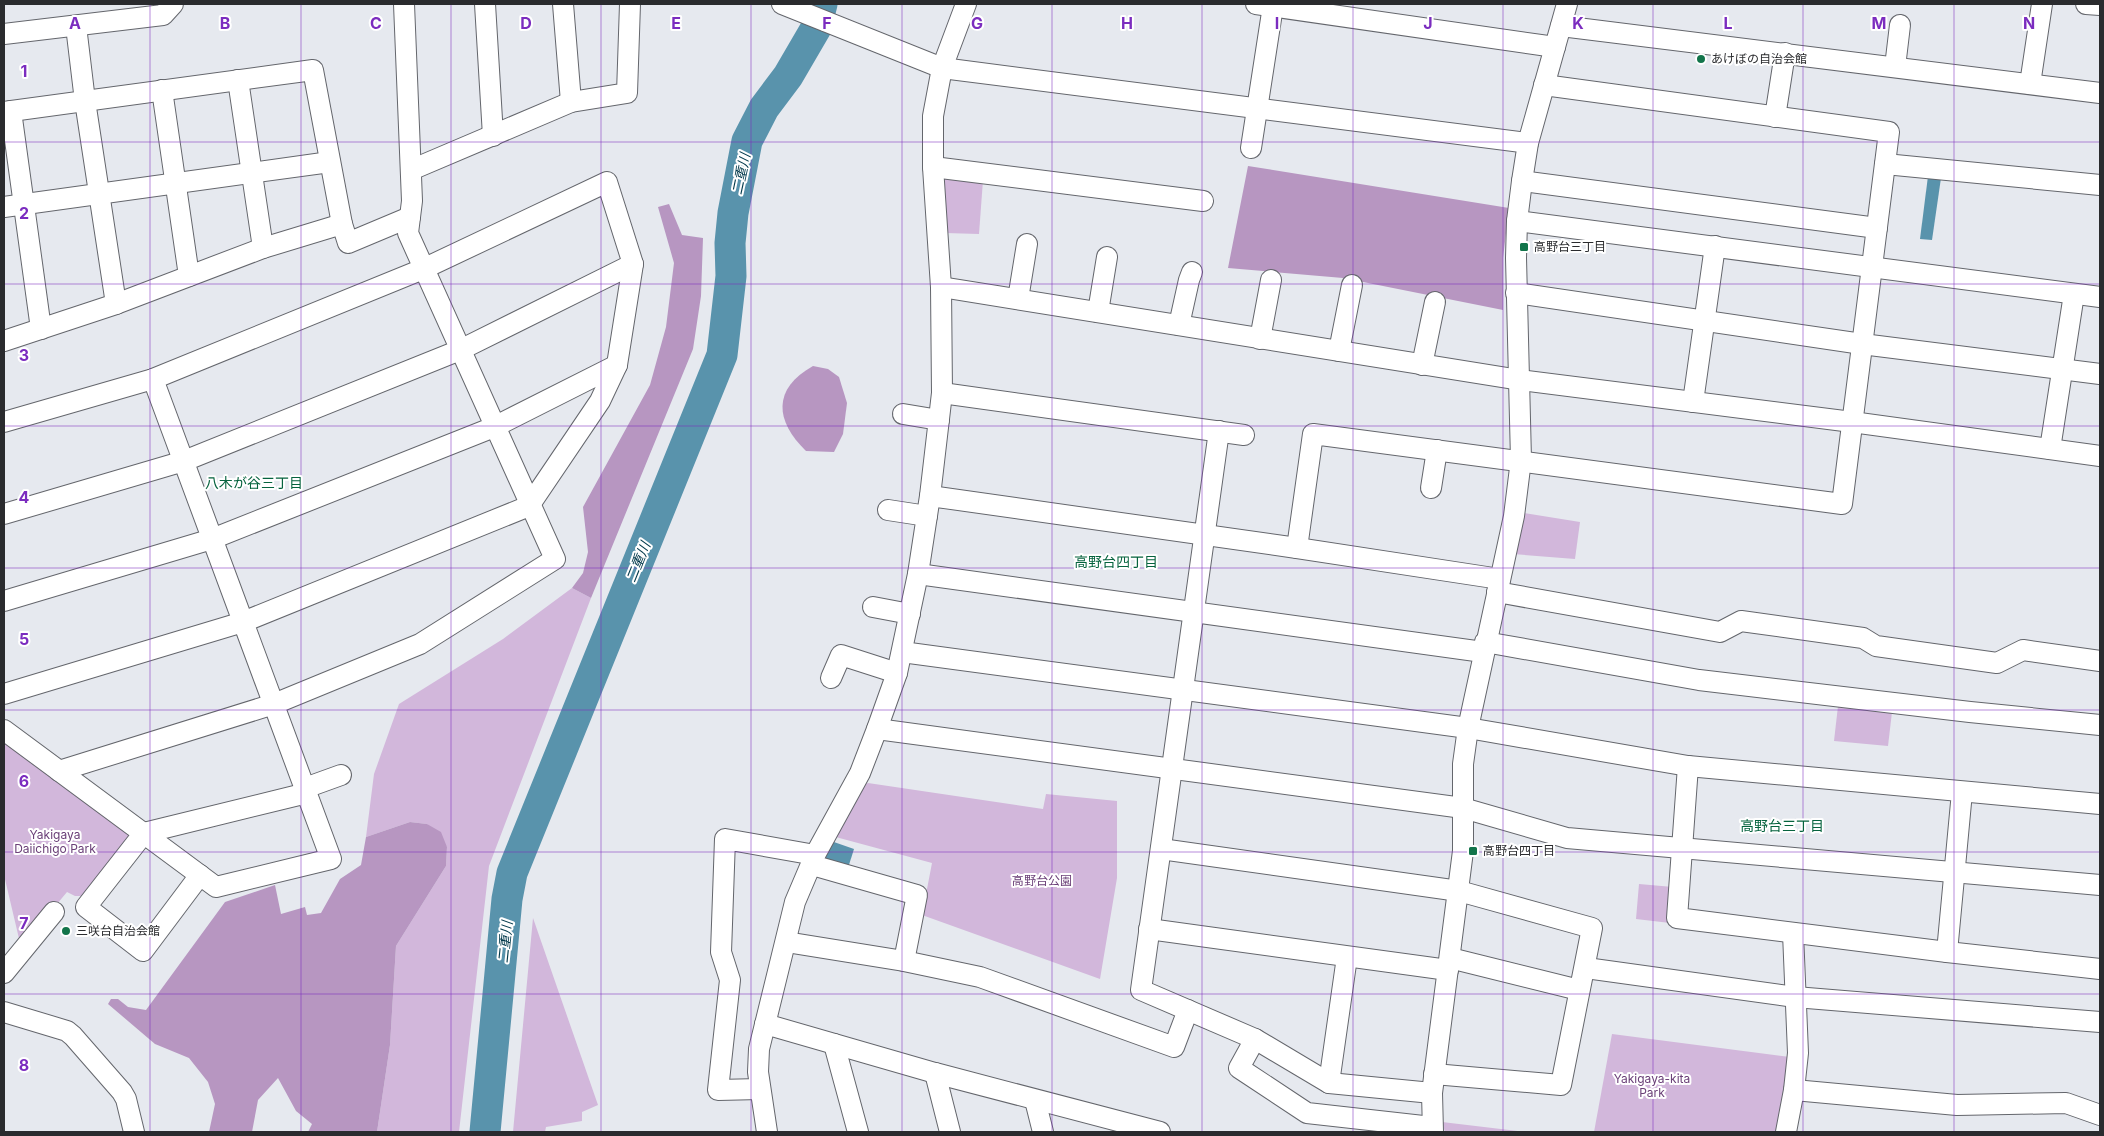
<svg xmlns="http://www.w3.org/2000/svg" width="2104" height="1136" font-family="Inter,'Noto Sans JP',sans-serif">
  <style>
    .green { fill: #d2b7db }
    .forest { fill: #b796c1 }
    .water { fill: #5993ac }
    .lines { fill: none; stroke-linecap: round; stroke-linejoin: round }
    .river { stroke: #5993ac; stroke-width: 31 }
    .minor-casing { stroke: #64666c; stroke-width: 22 }
    .minor { stroke: #fff; stroke-width: 20 }
    .grid { fill: none; stroke: #7b2cbf; stroke-width: 1; stroke-opacity: 0.55 }
    .poi-dot { fill: #12744a; stroke: #fff; stroke-width: 2 }
    .labels { text-anchor: middle; stroke-width: 4; stroke-linejoin: round; paint-order: stroke }
    .poi-label { font-size: 12px; fill: #2a2b2e; stroke: #fff; text-anchor: start }
    .park-label { font-size: 12px; fill: #6b4078; stroke: #fff }
    .water-label { font-size: 14px; font-style: italic; fill: #01384a; stroke: #fff }
    .neighbourhood-label { font-size: 14px; fill: #06633e; stroke: #fff }
    .grid-label { font-size: 16px; text-anchor: middle; font-weight: bold; fill: #7b2cbf; stroke: #fff; stroke-width: 4; stroke-linejoin: round; paint-order: stroke }
  </style>
  <rect width="100%" height="100%" fill="#e6e9ef"/>
  <!-- green -->
  <g class="green">
    <polygon points="947,177 983,180 979,234 945,233 941,183"/>
    <polygon points="1524,513 1580,522 1575,559 1513,554"/>
    <polygon points="572,588 591,598 489,866 459,1132 377,1132 390,1045 396,946 446,866 447,847 427,824 410,822 366,837 374,774 399,704 503,639"/>
    <polygon points="1838,706 1892,712 1888,746 1834,741"/>
    <polygon points="4,742 128,833 129,839 86,896 75,896 67,892 21,947 4,875"/>
    <polygon points="868,783 1043,809 1046,794 1117,801 1117,878 1100,979 922,915 932,863 832,836 859,787"/>
    <polygon points="1639,884 1673,887 1670,923 1636,919"/>
    <polygon points="533,918 598,1105 582,1112 582,1121 546,1127 545,1132 513,1132"/>
    <polygon points="1612,1034 1790,1057 1779,1132 1594,1132"/>
    <polygon points="1442,1122 1527,1132 1445,1132"/>
  </g>
  <!-- forest -->
  <g class="forest">
    <polygon points="1248,166 1509,208 1503,258 1503,310 1343,278 1228,268"/>
    <polygon points="669,204 682,235 703,238 701,296 693,349 591,598 572,588 583,573 588,552 583,507 650,385 666,327 674,263 658,207"/>
    <path d="M813,366L828,369L839,377L847,403L843,434L834,452L806,451C775,421 772,389 813,366Z"/>
    <polygon points="410,822 427,824 441,832 447,847 446,866 396,946 390,1045 377,1132 308,1132 312,1124 296,1111 278,1078 258,1100 252,1132 209,1132 215,1104 208,1082 189,1058 155,1044 108,1004 111,999 118,999 128,1007 146,1010 225,902 275,885 281,914 305,907 307,915 321,913 340,879 361,865 366,837"/>
  </g>
  <!-- water -->
  <g class="water">
    <polygon points="1928,176 1941,178 1932,240 1920,239"/>
    <polygon points="831,841 854,849 848,868 828,863 823,854"/>
  </g>
  <g class="lines">
    <!-- river -->
    <polyline class="river" points="485,1132 507,899 512,873 722,355 731,276 730,243 733,213 747,141 764,108 788,76 816,28 822,4"/>
    <!-- minor casing -->
    <g class="minor-casing">
      <g id="minor">
        <polyline points="485,4 493,136"/>
        <polyline points="563,4 571,102"/>
        <polyline points="782,4 942,68 1528,143"/>
        <polyline points="1256,4 1555,47"/>
        <polyline points="2086,4 2100,5"/>
        <polyline points="76,26 85,101 116,304"/>
        <polyline points="1561,26 2100,93"/>
        <polyline points="4,34 163,15 173,4"/>
        <polyline points="1895,67 1900,25"/>
        <polyline points="238,80 263,248"/>
        <polyline points="2030,84 2042,4"/>
        <polyline points="162,90 189,276"/>
        <polyline points="11,111 41,329"/>
        <polyline points="4,112 313,70 342,224 348,243 410,217"/>
        <polyline points="1775,117 1785,53"/>
        <polyline points="1251,148 1273,6"/>
        <polyline points="1885,164 2100,185"/>
        <polyline points="933,167 1203,201"/>
        <polyline points="411,170 571,102 627,93 630,4"/>
        <polyline points="1522,181 1877,228"/>
        <polyline points="4,207 330,162"/>
        <polyline points="1517,221 2100,297"/>
        <polyline points="941,287 1520,380 1852,422 2100,456"/>
        <polyline points="1516,293 1862,344 2100,374"/>
        <polyline points="1018,299 1027,244"/>
        <polyline points="1098,312 1107,257"/>
        <polyline points="1179,325 1189,280 1192,272"/>
        <polyline points="1260,339 1271,280"/>
        <polyline points="4,341 116,304 263,248 342,224"/>
        <polyline points="1339,351 1352,285"/>
        <polyline points="1422,365 1435,302"/>
        <polyline points="942,393 1244,435"/>
        <polyline points="1693,402 1715,246"/>
        <polyline points="903,414 939,420"/>
        <polyline points="4,422 153,379 423,269 607,182 633,264 617,365 600,401 529,506 243,622 4,694"/>
        <polyline points="1219,431 1141,990 1255,1039 1329,1083 1432,1093"/>
        <polyline points="2050,449 2074,294"/>
        <polyline points="1431,488 1437,450"/>
        <polyline points="930,496 1297,548 1500,579"/>
        <polyline points="888,510 927,516"/>
        <polyline points="4,514 184,461 460,350 633,264"/>
        <polyline points="1297,548 1313,434 1842,504 1889,132 1544,85"/>
        <polyline points="918,574 1483,652"/>
        <polyline points="1497,592 1720,632 1741,621 1863,638 1876,646 1997,663 2023,650 2100,661"/>
        <polyline points="4,601 212,539 494,427 617,365"/>
        <polyline points="873,607 910,614"/>
        <polyline points="1485,642 1699,680 1970,712 2100,725"/>
        <polyline points="902,652 1468,728 1688,766 2100,804"/>
        <polyline points="831,678 841,655 897,673"/>
        <polyline points="877,729 1463,808 1567,838 2100,885"/>
        <polyline points="4,730 216,887 331,859 153,379"/>
        <polyline points="1688,766 1677,918 1947,952 2100,969"/>
        <polyline points="59,771 274,704 420,644 555,559 408,233 412,201 404,4"/>
        <polyline points="305,788 341,775"/>
        <polyline points="1161,849 1459,891 1592,928 1561,1085 1434,1074"/>
        <polyline points="812,865 917,895 904,961"/>
        <polyline points="200,875 143,951 86,907 144,833 307,793"/>
        <polyline points="1149,929 1448,970"/>
        <polyline points="786,942 904,961 980,977 1174,1047 1188,1010"/>
        <polyline points="1947,952 1962,792"/>
        <polyline points="1450,958 1579,990"/>
        <polyline points="1586,968 1795,997 2100,1022"/>
        <polyline points="4,973 54,912"/>
        <polyline points="4,1012 67,1031 73,1036 122,1092 126,1099 134,1132"/>
        <polyline points="765,1024 935,1073 1160,1132"/>
        <polyline points="1255,1039 1239,1068 1307,1113 1432,1127"/>
        <polyline points="834,1044 858,1132"/>
        <polyline points="935,1073 950,1132"/>
        <polyline points="1329,1083 1347,957"/>
        <polyline points="760,1089 718,1090 730,980 721,952 725,839 815,855"/>
        <polyline points="1794,1090 1957,1105 2066,1103 2100,1115"/>
        <polyline points="1035,1100 1043,1132"/>
        <polyline points="767,1132 758,1072 759,1049 795,902 815,855 860,773 877,729 897,673 918,574 930,496 942,393 941,287 933,167 933,116 942,68 966,4"/>
        <polyline points="1433,1132 1432,1093 1463,851 1463,764 1468,728 1514,516 1521,460 1516,258 1517,221 1522,181 1528,143 1567,4"/>
        <polyline points="1786,1132 1794,1090 1798,1053 1793,933"/>
      </g>
    </g>
    <!-- minor -->
    <use href="#minor" class="minor"/>
  </g>
  <!-- grid -->
  <path class="grid" d="M150,4V1132M301,4V1132M451,4V1132M601,4V1132M751,4V1132M902,4V1132M1052,4V1132M1202,4V1132M1353,4V1132M1503,4V1132M1653,4V1132M1803,4V1132M1954,4V1132M4,142H2100M4,284H2100M4,426H2100M4,568H2100M4,710H2100M4,852H2100M4,994H2100"/>
  <!-- markers -->
  <g class="poi-dot">
    <circle cx="1701" cy="59" r="5"/>
    <rect x="1519" y="242" width="10" height="10" rx="2.5"/>
    <rect x="1468" y="846" width="10" height="10" rx="2.5"/>
    <circle cx="66" cy="931" r="5"/>
  </g>
  <g class="labels">
    <!-- poi labels -->
    <g class="poi-label">
      <text x="1711" y="63">あけぼの自治会館</text>
      <text x="1534" y="251">高野台三丁目</text>
      <text x="1483" y="855">高野台四丁目</text>
      <text x="76" y="935">三咲台自治会館</text>
    </g>
    <!-- park labels -->
    <g class="park-label">
      <text x="55" y="839">Yakigaya<tspan x="55" dy="14">Daiichigo Park</tspan></text>
      <text x="1042" y="885">高野台公園</text>
      <text x="1652" y="1083">Yakigaya-kita<tspan x="1652" dy="14">Park</tspan></text>
    </g>
    <!-- water labels -->
    <g class="water-label">
      <text transform="translate(741 174) rotate(-78)" y="5">二重川</text>
      <text transform="translate(638 562) rotate(-68)" y="5">二重川</text>
      <text transform="translate(505 942) rotate(-84)" y="5">二重川</text>
    </g>
    <!-- neighbourhood labels -->
    <g class="neighbourhood-label">
      <text x="254" y="488">八木が谷三丁目</text>
      <text x="1116" y="567">高野台四丁目</text>
      <text x="1782" y="831">高野台三丁目</text>
    </g>
  </g>
  <g class="grid-label">
    <text x="75" y="29">A</text>
    <text x="225" y="29">B</text>
    <text x="376" y="29">C</text>
    <text x="526" y="29">D</text>
    <text x="676" y="29">E</text>
    <text x="827" y="29">F</text>
    <text x="977" y="29">G</text>
    <text x="1127" y="29">H</text>
    <text x="1277" y="29">I</text>
    <text x="1428" y="29">J</text>
    <text x="1578" y="29">K</text>
    <text x="1728" y="29">L</text>
    <text x="1879" y="29">M</text>
    <text x="2029" y="29">N</text>
    <text x="24" y="77">1</text>
    <text x="24" y="219">2</text>
    <text x="24" y="361">3</text>
    <text x="24" y="503">4</text>
    <text x="24" y="645">5</text>
    <text x="24" y="787">6</text>
    <text x="24" y="929">7</text>
    <text x="24" y="1071">8</text>
  </g>
  <!-- border -->
  <rect width="2104" height="1136" fill="none" stroke="#2a2b2e" stroke-width="10"/>
</svg>
